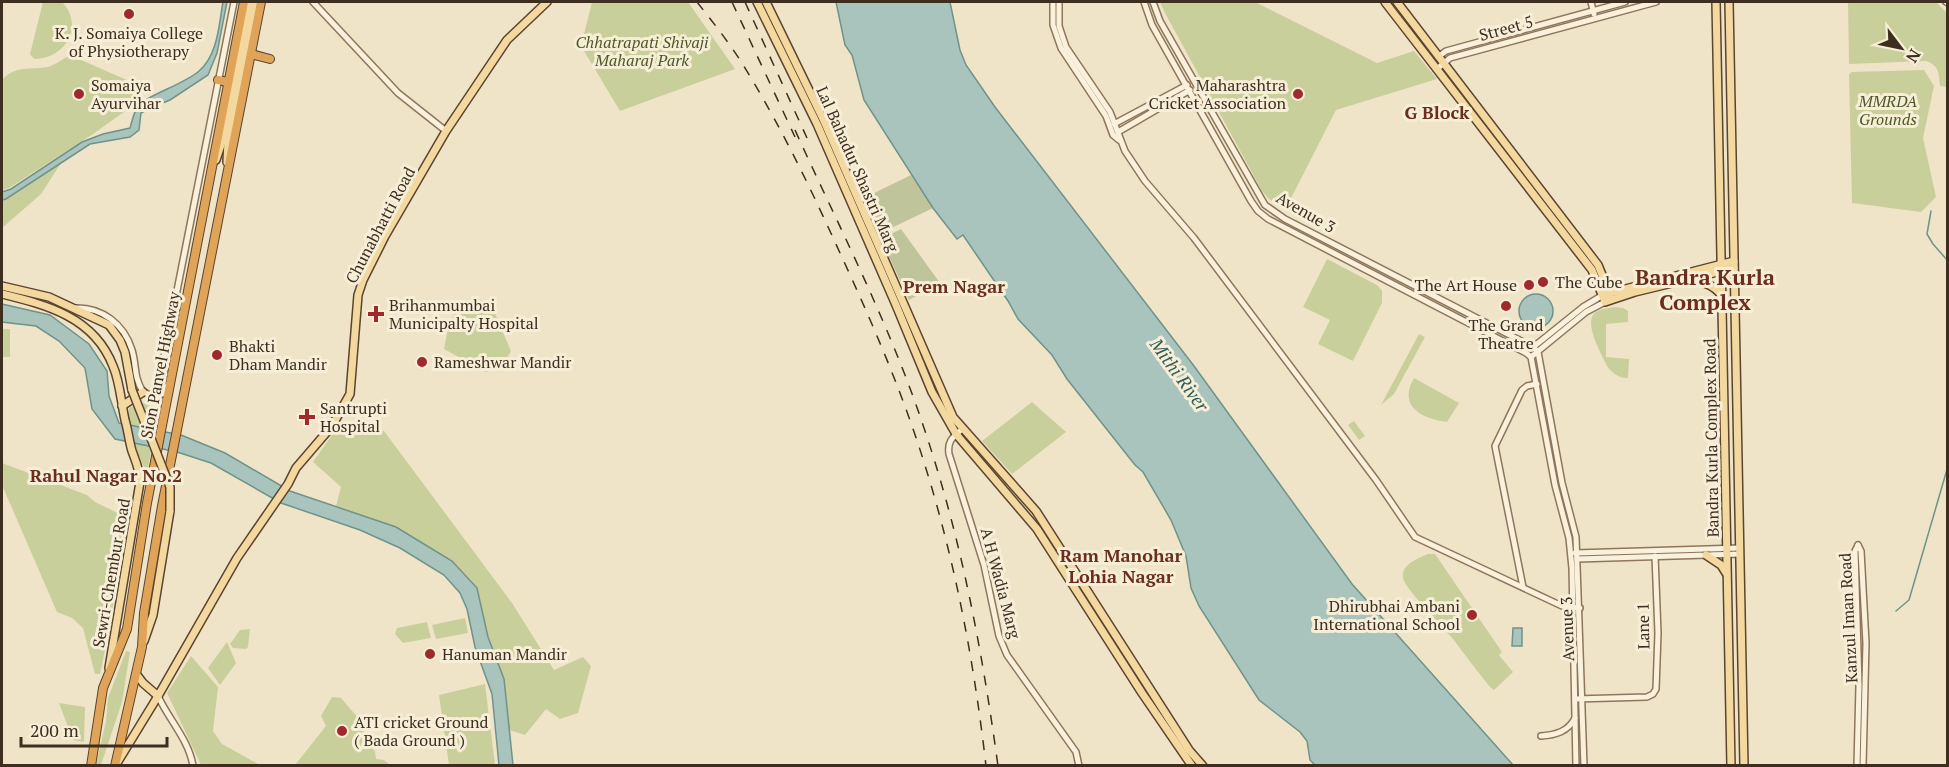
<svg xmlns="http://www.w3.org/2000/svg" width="1949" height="767" font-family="'PT Serif',serif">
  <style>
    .green { fill: #c9cf9b }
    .cemetery { fill: #bfc49a }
    .water { fill: #a9c4bc; stroke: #6f938a; stroke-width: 1.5 }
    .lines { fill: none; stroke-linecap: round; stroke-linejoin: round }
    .stream { stroke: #6f938a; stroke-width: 1.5 }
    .minor-casing { stroke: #8d765c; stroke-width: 8 }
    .major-casing { stroke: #5b4430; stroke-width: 10 }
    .highway-casing { stroke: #5b4430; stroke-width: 10 }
    .minor { stroke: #faf1dc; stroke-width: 5 }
    .major { stroke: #f3d9a0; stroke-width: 7 }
    .highway { stroke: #e0a458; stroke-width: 8 }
    .rail { stroke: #3d2e20; stroke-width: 1.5; stroke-dasharray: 10 10; stroke-linecap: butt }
    .major-bridge-casing { stroke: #5b4430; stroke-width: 10; stroke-linecap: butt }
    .major-bridge { stroke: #f3d9a0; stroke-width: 7 }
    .poi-dot { fill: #9e2a2b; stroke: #f7eed8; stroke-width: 2 }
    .labels { text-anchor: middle; stroke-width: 6; stroke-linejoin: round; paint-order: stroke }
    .street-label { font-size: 16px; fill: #3d2e20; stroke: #f7eed8 }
    .poi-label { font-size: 16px; fill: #3d2e20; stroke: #f7eed8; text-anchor: start }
    .park-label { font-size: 16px; font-style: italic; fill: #4d5a26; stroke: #f7eed8 }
    .neighbourhood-label { font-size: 18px; font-weight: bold; fill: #6b2e1e; stroke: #f7eed8 }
    .water-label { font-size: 18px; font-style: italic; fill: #2f5d5a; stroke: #f7eed8 }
    .district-label { font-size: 22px; font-weight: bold; fill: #6b2e1e; stroke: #f7eed8 }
  </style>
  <rect width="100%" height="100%" fill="#f0e4c8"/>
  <!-- green -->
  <g class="green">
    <path d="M43,2H62C85,26 65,59 34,59L30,54Z"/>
    <polygon points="592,2 688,2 735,69 620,111 581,46"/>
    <polygon points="1160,2 1255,2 1377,63 1414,51 1437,79 1336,110 1285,210 1269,199 1262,191 1165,13"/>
    <path d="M1848,2H1936L1947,13V87L1940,86C1939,74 1939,65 1926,61L1849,64Z"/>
    <path d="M70,55L129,81L136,87L142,99L96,132L9,188L2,190V80C15,65 30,70 48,67C55,65 63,59 70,55Z"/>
    <polygon points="1924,70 1934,86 1923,138 1936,197 1921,212 1852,203 1849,75 1851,72"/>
    <polygon points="63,160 41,194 2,228 2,200 6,199"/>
    <polygon points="1327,259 1377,285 1382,291 1382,303 1353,361 1318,344 1330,320 1303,307"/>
    <path d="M474,297L491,304L511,351L503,365L486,372L444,349C450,321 449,313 474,297Z"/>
    <path d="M1615,307L1623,308L1628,311V322L1606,324V357L1629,359L1628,378C1620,379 1612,373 1607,366C1602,355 1582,321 1596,312C1601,309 1609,308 1615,307Z"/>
    <rect x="2" y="329" width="8" height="28"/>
    <polygon points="1419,334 1425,337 1394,394 1381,405"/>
    <path d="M1414,378L1459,403L1447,422C1423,419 1397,407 1414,378Z"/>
    <polygon points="1032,402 1066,432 1012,474 982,441"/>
    <path d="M139,403C144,403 149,404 152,408C160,418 150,455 148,468L145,469C137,451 126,428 129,408Z"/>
    <polygon points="1354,421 1365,436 1359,440 1348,425"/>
    <polygon points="341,422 384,431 512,603 554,670 583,657 591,666 578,713 560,719 546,709 525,735 509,730 504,679 488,637 477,588 396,527 336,506 341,487 313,462"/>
    <polygon points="2,463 87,495 95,502 128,518 106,645 100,674 95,674 83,628 72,618 57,612 2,485"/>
    <path d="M1428,554H1435L1502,652L1499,655L1513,672L1494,690L1490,687C1477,671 1465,655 1453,639C1443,627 1405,589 1403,578C1401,564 1419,558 1428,554Z"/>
    <polygon points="465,618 468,633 436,639 432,625"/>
    <polygon points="427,622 431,638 403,643 395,634 397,628"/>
    <polygon points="250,629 248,647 246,649 233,648 230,644 240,630"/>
    <polygon points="227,642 236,663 220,685 208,668"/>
    <polygon points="126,651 130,652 122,702 101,765 96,765 106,721 108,698"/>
    <polygon points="191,656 218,687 213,731 222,744 260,765 201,765 167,693"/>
    <polygon points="485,684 495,765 449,765 439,695"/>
    <polygon points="332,697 341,698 365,726 362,740 375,751 376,759 384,760 390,765 394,765 295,765 326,726 321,716"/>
    <polygon points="59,703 85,707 84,742 73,740"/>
  </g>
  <!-- cemetery -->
  <g class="cemetery">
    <polygon points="911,175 933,208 879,234 864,198"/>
    <polygon points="901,229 940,283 909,300 881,239"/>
  </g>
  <!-- water -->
  <g class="water">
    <path d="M223,2H227L217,53L208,75L170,100L153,107L141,113L139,130L130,137L90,144L6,199L2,200V192L11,189L82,142L103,134L130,128C132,121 134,112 138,106C147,95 185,84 199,71C218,55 219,24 223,2Z"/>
    <polygon points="836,2 950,2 960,50 966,65 995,107 1194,366 1352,584 1513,765 1316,766 1310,760 1307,741 1300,732 1259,700 1199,606 1191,588 1186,556 1171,520 1143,472 1135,465 1067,379 1052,355 1018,319 1008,301 963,235 957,239 933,208 864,100 852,55 845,45"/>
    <circle cx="1536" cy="311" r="17"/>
    <polygon points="2,304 50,315 89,344 107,371 109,396 119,423 181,435 225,453 290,491 396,527 452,561 477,588 488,637 504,679 513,765 499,765 492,694 475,647 467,609 460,593 444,575 400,548 360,530 281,503 211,463 177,452 115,439 92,409 85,368 59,341 36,326 2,322"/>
    <polygon points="1513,628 1522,628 1522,646 1512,646"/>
  </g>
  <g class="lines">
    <!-- stream -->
    <g class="stream">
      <polyline points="1931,211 1927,234 1933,244 1948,261"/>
      <polyline points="1896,611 1909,600 1948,466"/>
    </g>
    <!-- minor casing -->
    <g class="minor-casing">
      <g id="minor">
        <polyline points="313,2 398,93 446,131"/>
        <polyline points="1053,2 1053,25 1061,48 1106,116 1113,135 1119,140"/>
        <polyline points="1059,2 1059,26 1066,47 1110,112 1125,151 1145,181 1194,238 1376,480 1415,537 1562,606 1580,608"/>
        <polyline points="1144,2 1152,25 1251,201 1258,211 1268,219 1526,353 1531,357 1586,312 1605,302"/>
        <polyline points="1153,2 1160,21 1265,205 1285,219 1533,347 1538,352 1562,483 1576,537 1584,766"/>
        <polyline points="1591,2 1594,14"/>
        <polyline points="1946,2 1948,3"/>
        <polyline points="1438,57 1446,51 1625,2"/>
        <polyline points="1437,69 1450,58 1656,2"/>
        <polyline points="1114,124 1187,85"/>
        <polyline points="1118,132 1190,90"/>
        <path d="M75,308C102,307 124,324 132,350C137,367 133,375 143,392L156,397L162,394L168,385"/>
        <polyline points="1532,348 1583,307 1603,295"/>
        <polyline points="1531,357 1555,485 1569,538 1572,568 1576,766"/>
        <polyline points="156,397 234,2"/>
        <path d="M962,429C953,437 947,441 949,454L984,565L999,636L1007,655L1076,752L1079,766"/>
        <polyline points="1858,545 1861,551 1866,643 1863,766"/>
        <polyline points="1575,553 1740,548"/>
        <polyline points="1577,559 1740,554"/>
        <polyline points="1523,587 1495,446 1522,390 1527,386 1537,384"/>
        <path d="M158,696C169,720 189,740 193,766"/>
        <polyline points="1575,699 1647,697 1653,694 1656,689 1658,633 1655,556"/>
        <path d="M1541,736C1555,735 1568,732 1575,718"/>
        <polyline points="1857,766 1859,686 1855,551 1858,545"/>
      </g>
    </g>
    <!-- major casing -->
    <g class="major-casing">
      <g id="major">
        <polyline points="757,2 817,124 896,305 932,392 956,434 1037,529 1142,693 1192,766"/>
        <polyline points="766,2 824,121 953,417 1036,511 1189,750 1203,766"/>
        <polyline points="1385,2 1592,270 1605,302 1635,292 1734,268"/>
        <polyline points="1397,2 1598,265 1607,287 1609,299"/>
        <polyline points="1716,2 1731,766"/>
        <polyline points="1729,2 1744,766"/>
        <polyline points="216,160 223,139 250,2"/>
        <polyline points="227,162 228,140 256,2"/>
        <path d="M1691,280C1704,282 1714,285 1722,296"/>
        <polyline points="2,286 49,297 109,325 120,340 125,352 132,390"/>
        <path d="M2,294C47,305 94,317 113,366C120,382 121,402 125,420C128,430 129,441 132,451C136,462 140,470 140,482L109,668"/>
        <polyline points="1606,294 1734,261"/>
        <polyline points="122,406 143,392"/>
        <polyline points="1706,555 1721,565 1726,573"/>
        <polyline points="144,641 153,615 170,511"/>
        <polyline points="137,675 143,683 158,696"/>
        <polyline points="117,763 158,696 237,558 288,484 296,468 332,426 350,394 358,295 363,280 385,236 446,131 507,40 547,2"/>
      </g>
    </g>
    <!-- highway casing -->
    <g class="highway-casing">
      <g id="highway">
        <polyline points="251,54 270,59"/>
        <polyline points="218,80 228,82"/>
        <polyline points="91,766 103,688 127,629 147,503 244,2"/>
        <polyline points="115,766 142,647 144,613 162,506 261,2"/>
      </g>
    </g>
    <!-- minor -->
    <use href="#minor" class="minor"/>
    <!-- major -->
    <use href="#major" class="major"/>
    <!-- highway -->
    <use href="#highway" class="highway"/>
    <!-- rail -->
    <g class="rail">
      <path d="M697,2C712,21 727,40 740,60C779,122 810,187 840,253C871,320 901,389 923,459C955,560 974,661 986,766"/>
      <polyline points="732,2 795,137"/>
      <polyline points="745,2 807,138"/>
      <path d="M795,130C839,227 889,323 923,425C961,537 982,649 998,766"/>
    </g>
    <!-- major-bridge casing -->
    <g class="major-bridge-casing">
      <polyline id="major-bridge" points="132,390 170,487 170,511"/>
    </g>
    <!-- major-bridge -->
    <use href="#major-bridge" class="major-bridge"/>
  </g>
  <!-- markers -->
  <g class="poi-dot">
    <circle cx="129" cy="14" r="6"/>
    <circle cx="79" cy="94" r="6"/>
    <circle cx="1298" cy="94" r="6"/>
    <circle cx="1543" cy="282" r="6"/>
    <circle cx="1529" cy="285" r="6"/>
    <circle cx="1506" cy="306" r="6"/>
    <path d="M373 305h6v6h6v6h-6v6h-6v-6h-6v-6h6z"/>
    <circle cx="217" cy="355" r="6"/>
    <circle cx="422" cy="362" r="6"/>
    <path d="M304 408h6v6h6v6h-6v6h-6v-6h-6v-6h6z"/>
    <circle cx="1472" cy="615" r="6"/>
    <circle cx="430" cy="654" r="6"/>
    <circle cx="342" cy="731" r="6"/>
  </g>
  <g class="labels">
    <!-- street labels -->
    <g class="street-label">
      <text transform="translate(1506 28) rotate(-15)" y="6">Street 5</text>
      <text transform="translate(858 169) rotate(66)" y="6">Lal Bahadur Shastri Marg</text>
      <text transform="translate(1306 212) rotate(30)" y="6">Avenue 3</text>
      <text transform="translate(380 225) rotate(-62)" y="6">Chunabhatti Road</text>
      <text transform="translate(160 365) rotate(-79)" y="6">Sion Panvel Highway</text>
      <text transform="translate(1711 438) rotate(-91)" y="6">Bandra Kurla Complex Road</text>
      <text transform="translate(111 573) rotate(-80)" y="6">Sewri-Chembur Road</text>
      <text transform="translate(1001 583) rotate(75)" y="6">A H Wadia Marg</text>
      <text transform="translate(1848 618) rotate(-93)" y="6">Kanzul Iman Road</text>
      <text transform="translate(1643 626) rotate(-91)" y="6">Lane 1</text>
      <text transform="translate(1567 629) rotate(-92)" y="6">Avenue 3</text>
    </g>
    <!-- poi labels -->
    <g class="poi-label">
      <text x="129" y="39" text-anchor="middle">K. J. Somaiya College<tspan x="129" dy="18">of Physiotherapy</tspan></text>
      <text x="91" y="91">Somaiya<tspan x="91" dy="18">Ayurvihar</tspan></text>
      <text x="1286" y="91" text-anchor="end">Maharashtra<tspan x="1286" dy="18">Cricket Association</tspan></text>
      <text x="1555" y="288">The Cube</text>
      <text x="1517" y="291" text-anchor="end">The Art House</text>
      <text x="389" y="311">Brihanmumbai<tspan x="389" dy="18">Municipalty Hospital</tspan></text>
      <text x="1506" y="331" text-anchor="middle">The Grand<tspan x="1506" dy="18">Theatre</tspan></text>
      <text x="229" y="352">Bhakti<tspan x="229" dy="18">Dham Mandir</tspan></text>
      <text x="434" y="368">Rameshwar Mandir</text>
      <text x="320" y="414">Santrupti<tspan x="320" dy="18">Hospital</tspan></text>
      <text x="1460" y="612" text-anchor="end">Dhirubhai Ambani<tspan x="1460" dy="18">International School</tspan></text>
      <text x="442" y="660">Hanuman Mandir</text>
      <text x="354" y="728">ATI cricket Ground<tspan x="354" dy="18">( Bada Ground )</tspan></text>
    </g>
    <!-- park labels -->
    <g class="park-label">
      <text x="642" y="48">Chhatrapati Shivaji<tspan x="642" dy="18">Maharaj Park</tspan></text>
      <text x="1888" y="107">MMRDA<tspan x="1888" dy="18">Grounds</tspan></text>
    </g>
    <!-- neighbourhood labels -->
    <g class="neighbourhood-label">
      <text x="1437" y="119">G Block</text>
      <text x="954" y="293">Prem Nagar</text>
      <text x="106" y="482">Rahul Nagar No.2</text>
      <text x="1121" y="562">Ram Manohar<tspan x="1121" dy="21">Lohia Nagar</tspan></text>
    </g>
    <!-- water labels -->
    <g class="water-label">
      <text transform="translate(1179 375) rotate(54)" y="6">Mithi River</text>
    </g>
    <!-- district labels -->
    <g class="district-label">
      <text x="1705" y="285">Bandra Kurla<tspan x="1705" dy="25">Complex</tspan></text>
    </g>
  </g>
  <!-- border -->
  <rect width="1949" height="767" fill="none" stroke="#3d2e20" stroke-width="6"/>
  <!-- north arrow -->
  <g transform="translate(1901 48) rotate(122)" stroke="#f7eed8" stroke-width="4.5" paint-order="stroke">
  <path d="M0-4.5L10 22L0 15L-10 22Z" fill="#3d2e20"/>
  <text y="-9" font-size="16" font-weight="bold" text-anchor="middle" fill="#3d2e20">N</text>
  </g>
  <!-- scale -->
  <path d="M21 737v9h146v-9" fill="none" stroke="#3d2e20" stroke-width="3"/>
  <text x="30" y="737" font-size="18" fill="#3d2e20" stroke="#f7eed8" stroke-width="4.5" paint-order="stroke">200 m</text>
</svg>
